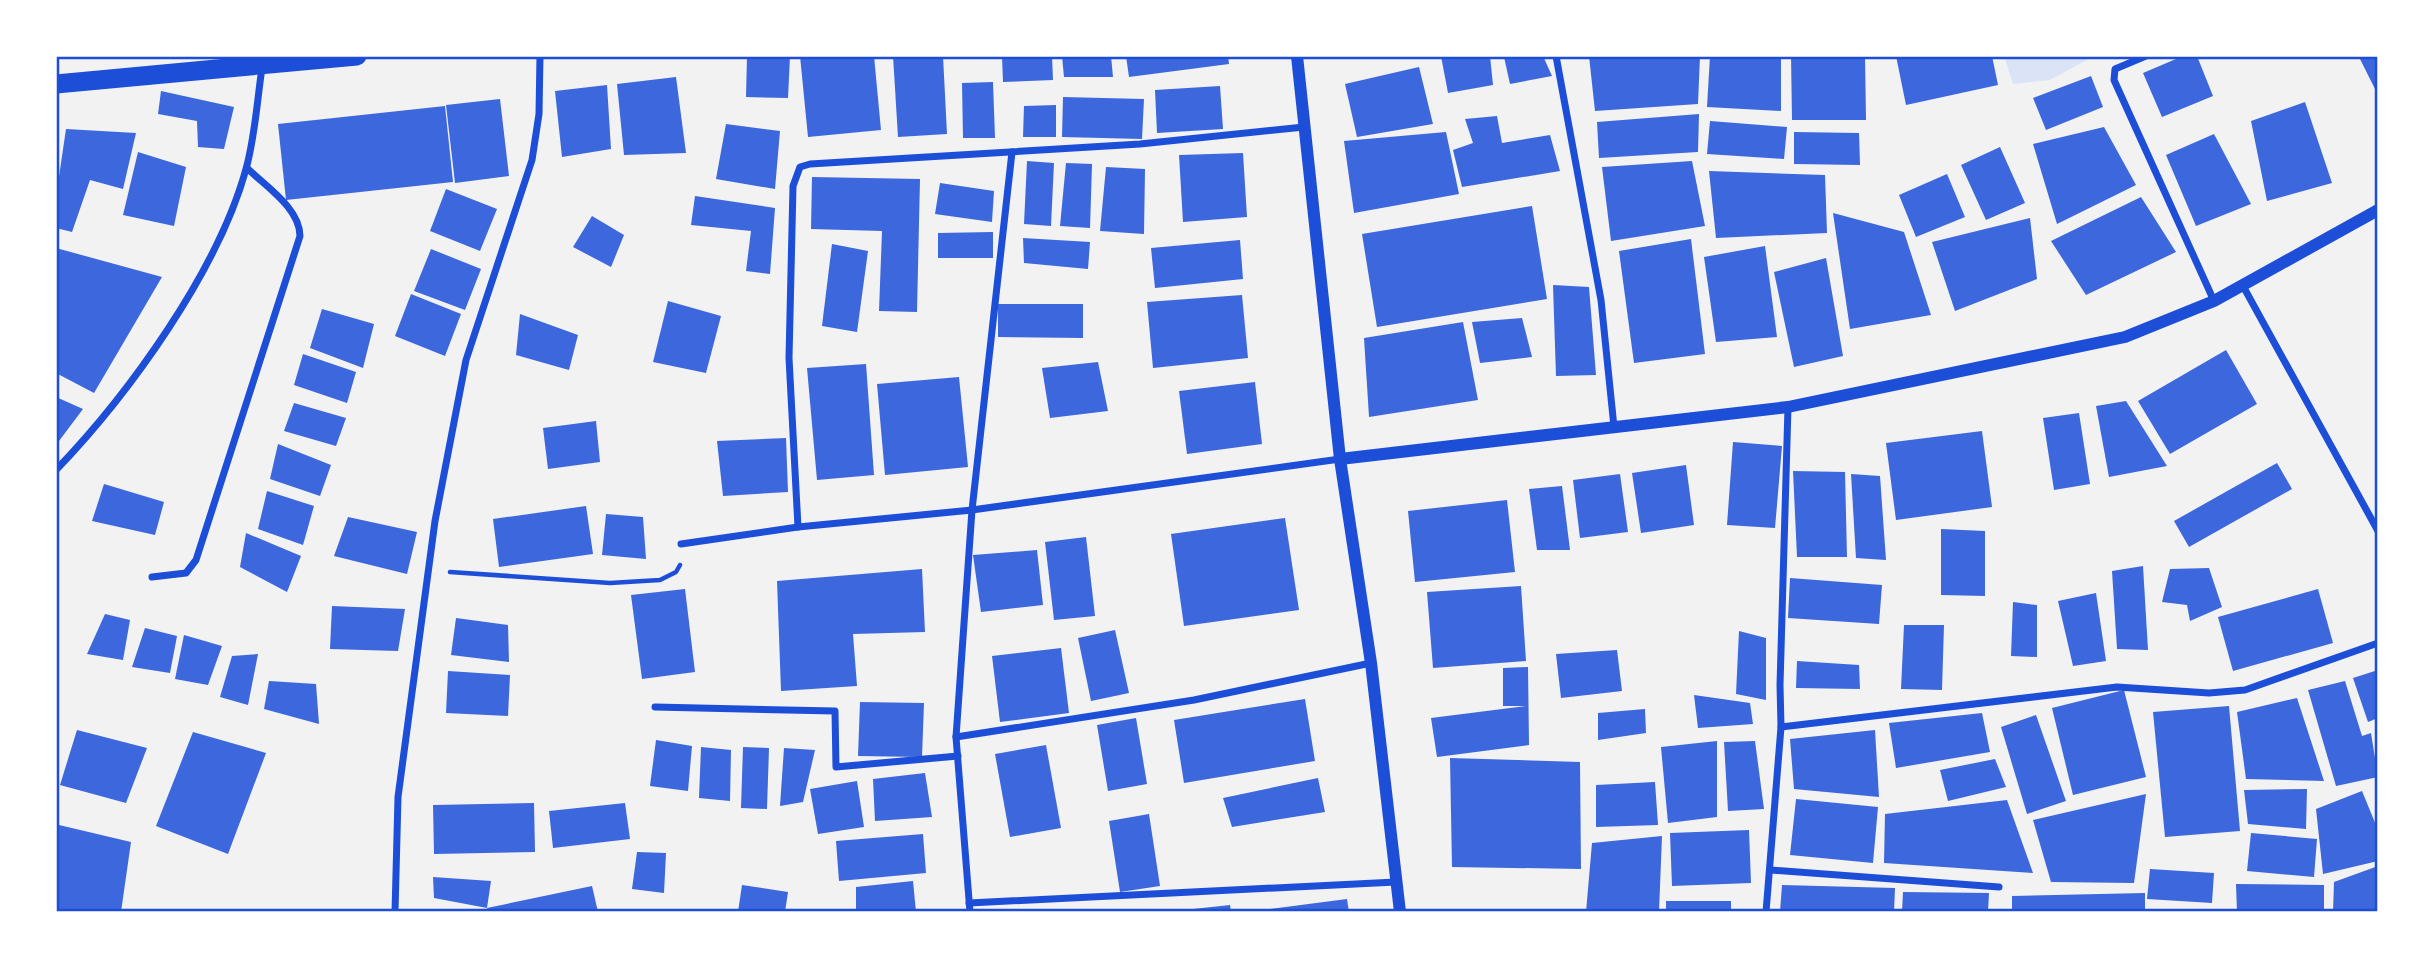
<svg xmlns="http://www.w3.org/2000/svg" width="2434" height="968" font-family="Jost,sans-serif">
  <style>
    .green { fill: #dbe4f7 }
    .building { fill: #3d67dc }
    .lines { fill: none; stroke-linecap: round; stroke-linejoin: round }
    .path { stroke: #1d4ed8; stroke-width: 4.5 }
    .minor { stroke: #1d4ed8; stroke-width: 7 }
    .tertiary { stroke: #1d4ed8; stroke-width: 12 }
    .trunk { stroke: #1d4ed8; stroke-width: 19 }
    .neatline { fill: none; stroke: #1d4ed8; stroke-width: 2.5 }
  </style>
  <rect width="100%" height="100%" fill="#f2f2f2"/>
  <!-- green -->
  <polygon class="green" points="2004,56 2094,56 2050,80 2013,84"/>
  <!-- building -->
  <g class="building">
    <polygon points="747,56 790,56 788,98 746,97"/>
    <polygon points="800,56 874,56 881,130 808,137"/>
    <polygon points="893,56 943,56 947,134 898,137"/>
    <polygon points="1002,56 1052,56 1053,80 1003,82"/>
    <polygon points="1062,56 1111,56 1113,77 1064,77"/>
    <polygon points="1126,56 1228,56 1229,64 1129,77"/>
    <polygon points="1441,56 1490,56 1493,85 1448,93"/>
    <polygon points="1543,56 1552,76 1510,84 1504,57"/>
    <polygon points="1589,56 1700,56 1698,104 1595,111"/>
    <polygon points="1710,56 1781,56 1781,111 1707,107"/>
    <polygon points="1791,56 1865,56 1866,120 1792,120"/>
    <polygon points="1896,56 1992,56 1998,85 1906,105"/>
    <polygon points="2183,56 2197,56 2213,96 2162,117 2143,73"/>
    <polygon points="2378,56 2378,95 2359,57"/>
    <polygon points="1419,67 1433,124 1357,137 1345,84"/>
    <polygon points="2091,76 2103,107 2046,130 2033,98"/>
    <polygon points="676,77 686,153 624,155 617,84"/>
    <polygon points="993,82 995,138 963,138 962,83"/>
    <polygon points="607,85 611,149 562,157 555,91"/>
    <polygon points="1220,86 1223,129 1157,133 1155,90"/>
    <polygon points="161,91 234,107 224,149 198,147 197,121 158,114"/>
    <polygon points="1063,97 1144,99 1142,139 1062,137"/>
    <polygon points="500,99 509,176 455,183 446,105"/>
    <polygon points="2305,102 2332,183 2267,201 2251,121"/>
    <polygon points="1056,105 1056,137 1023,137 1024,106"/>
    <polygon points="445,106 453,182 286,200 278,124"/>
    <polygon points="1699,114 1698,152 1599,158 1597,122"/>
    <polygon points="1497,116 1502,143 1550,135 1560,171 1462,187 1453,150 1473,143 1465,119"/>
    <polygon points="1710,121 1787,127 1784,159 1707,154"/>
    <polygon points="726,124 780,131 775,189 716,179"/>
    <polygon points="2104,127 2136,185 2057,224 2033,144"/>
    <polygon points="66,129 136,133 123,189 90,180 72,232 56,228 56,197"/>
    <polygon points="1446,132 1459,194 1354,213 1344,141"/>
    <polygon points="1794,132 1859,133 1860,165 1794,164"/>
    <polygon points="2214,134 2251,204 2196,226 2166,155"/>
    <polygon points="2000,147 2025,203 1986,220 1961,165"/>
    <polygon points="138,152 186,167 174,226 123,215"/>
    <polygon points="1243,153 1247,217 1183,222 1179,155"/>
    <polygon points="1027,161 1054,163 1051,226 1024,224"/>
    <polygon points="1692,161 1705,226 1611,241 1602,167"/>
    <polygon points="1066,163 1092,164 1090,228 1060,226"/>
    <polygon points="1106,167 1145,169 1144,234 1100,231"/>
    <polygon points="1709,171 1825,175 1827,233 1716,238"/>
    <polygon points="1947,174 1965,217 1916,237 1899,195"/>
    <polygon points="812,177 920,179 917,312 879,311 882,231 811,229"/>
    <polygon points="940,183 994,191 992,222 935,214"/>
    <polygon points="446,189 497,209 480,251 430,231"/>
    <polygon points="695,196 775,208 770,274 746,271 751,231 691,225"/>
    <polygon points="2141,197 2176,252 2086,295 2051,241"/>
    <polygon points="1532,206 1547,299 1377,327 1362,234"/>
    <polygon points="1833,213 1904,232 1931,315 1850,329"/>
    <polygon points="592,216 624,235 611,267 573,247"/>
    <polygon points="2030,218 2037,279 1955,311 1932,242"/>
    <polygon points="993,232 993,258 938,258 938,233"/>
    <polygon points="1023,238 1090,242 1088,269 1024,263"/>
    <polygon points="1691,239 1705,354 1634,363 1619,251"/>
    <polygon points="1240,240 1243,279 1155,288 1151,248"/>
    <polygon points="832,244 868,251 857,332 822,326"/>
    <polygon points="1765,246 1777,337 1716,342 1704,257"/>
    <polygon points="56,248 162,277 94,393 56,373"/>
    <polygon points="431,249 481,269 465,310 414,291"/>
    <polygon points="1826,258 1843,356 1794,367 1774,272"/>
    <polygon points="1553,285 1589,287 1596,375 1556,376"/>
    <polygon points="411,294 461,314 445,356 395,336"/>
    <polygon points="1242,295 1248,358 1153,368 1147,302"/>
    <polygon points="668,301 721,316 706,373 653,362"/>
    <polygon points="998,304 1083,304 1083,338 998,337"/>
    <polygon points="322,309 374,324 363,368 310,348"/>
    <polygon points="520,314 578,335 569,370 516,355"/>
    <polygon points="1522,318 1532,357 1480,363 1472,322"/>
    <polygon points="1463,322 1478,400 1369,417 1364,338"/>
    <polygon points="2226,350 2257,404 2170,454 2138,401"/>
    <polygon points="303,354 356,372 347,403 294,385"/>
    <polygon points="1098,362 1108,411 1050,418 1042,368"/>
    <polygon points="866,364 874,475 817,480 807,368"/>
    <polygon points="959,377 968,467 885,475 877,384"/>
    <polygon points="1255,382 1262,444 1187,454 1179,391"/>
    <polygon points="56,397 83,409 56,445"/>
    <polygon points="2126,401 2167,466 2109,477 2096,406"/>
    <polygon points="294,403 346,418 336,446 284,431"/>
    <polygon points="2079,413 2090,484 2054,490 2043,418"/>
    <polygon points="596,421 600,462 548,469 543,428"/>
    <polygon points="1982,431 1992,507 1896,520 1886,443"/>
    <polygon points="786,438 788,492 723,496 717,441"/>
    <polygon points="1733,442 1782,446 1775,528 1727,525"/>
    <polygon points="278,444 331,465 320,496 270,479"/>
    <polygon points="2277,463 2292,489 2189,547 2174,521"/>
    <polygon points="1686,465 1694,525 1641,533 1632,473"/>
    <polygon points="1793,471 1845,472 1847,557 1797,557"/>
    <polygon points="1620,474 1628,532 1580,538 1573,480"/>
    <polygon points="1851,474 1880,476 1886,560 1856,558"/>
    <polygon points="104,484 164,502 155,535 92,521"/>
    <polygon points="1562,486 1570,550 1537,550 1529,489"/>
    <polygon points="267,491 314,506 303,545 258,529"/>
    <polygon points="1507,500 1515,572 1415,582 1408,511"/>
    <polygon points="586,506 593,554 499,567 493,519"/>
    <polygon points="606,514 643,517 646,559 602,555"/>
    <polygon points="348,517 417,532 407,574 334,556"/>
    <polygon points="1285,518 1299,610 1184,626 1171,534"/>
    <polygon points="1941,529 1985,531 1985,596 1941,595"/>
    <polygon points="246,533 301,556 287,592 240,567"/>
    <polygon points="1086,537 1095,616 1054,620 1045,542"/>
    <polygon points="1037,550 1043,605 981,612 973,555"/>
    <polygon points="2143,566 2148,650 2117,649 2112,571"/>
    <polygon points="2209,568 2222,607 2190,621 2187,605 2162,602 2170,569"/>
    <polygon points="922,569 925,632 853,634 857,686 781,691 777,581"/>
    <polygon points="1790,578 1882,585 1879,624 1788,618"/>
    <polygon points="1521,586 1526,661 1433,668 1427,592"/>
    <polygon points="685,589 695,672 642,679 631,595"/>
    <polygon points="2318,589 2333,643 2233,671 2218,617"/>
    <polygon points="2096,593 2106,661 2073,666 2058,601"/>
    <polygon points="2013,602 2037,605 2037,657 2011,656"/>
    <polygon points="332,606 405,609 398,651 330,649"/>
    <polygon points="105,614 130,620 123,660 87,654"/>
    <polygon points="456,618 508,625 509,662 451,655"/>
    <polygon points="1904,625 1944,625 1942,690 1901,689"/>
    <polygon points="145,628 177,636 170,673 132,667"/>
    <polygon points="1115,630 1129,693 1091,701 1078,638"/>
    <polygon points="1739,631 1766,638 1766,700 1736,694"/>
    <polygon points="184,635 222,646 208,685 175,679"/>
    <polygon points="1061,648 1069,713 1000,722 992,656"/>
    <polygon points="1617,650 1622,691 1561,698 1556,654"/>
    <polygon points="258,654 248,705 220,697 232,656"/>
    <polygon points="1797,661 1859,665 1860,689 1796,688"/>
    <polygon points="1528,667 1529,745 1437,757 1431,718 1526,706 1503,706 1503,668"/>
    <polygon points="2378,670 2378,718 2368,722 2353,678"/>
    <polygon points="448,671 510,675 508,716 446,713"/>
    <polygon points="269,681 316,684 319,724 264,709"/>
    <polygon points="2345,681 2362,736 2371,733 2378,777 2336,786 2308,690"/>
    <polygon points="2124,690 2146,777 2073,795 2052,708"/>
    <polygon points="1694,695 1750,703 1753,724 1698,728"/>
    <polygon points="2297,698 2324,781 2246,779 2237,712"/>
    <polygon points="1305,699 1315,761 1184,783 1174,720"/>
    <polygon points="860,702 924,703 922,757 858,756"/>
    <polygon points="2229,706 2240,831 2165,837 2153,712"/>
    <polygon points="1645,709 1646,733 1598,740 1598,713"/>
    <polygon points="1982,713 1990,752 1896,768 1889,723"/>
    <polygon points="2036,715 2066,801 2027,814 2001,727"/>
    <polygon points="1136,718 1147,784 1108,791 1097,725"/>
    <polygon points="77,730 147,748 126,803 60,785"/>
    <polygon points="1875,730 1879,797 1794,789 1790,739"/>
    <polygon points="193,732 266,753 228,854 156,826"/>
    <polygon points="656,740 692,746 688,791 650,786"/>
    <polygon points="1717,741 1717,817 1668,823 1661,747"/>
    <polygon points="1755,741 1764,809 1728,811 1724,742"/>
    <polygon points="1046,745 1061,828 1010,837 995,754"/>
    <polygon points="701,747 731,750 730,801 699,798"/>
    <polygon points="743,747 769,748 767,809 741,808"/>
    <polygon points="784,748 815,750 803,802 780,806"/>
    <polygon points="1450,758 1580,762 1581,869 1452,867"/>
    <polygon points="1995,759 2006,787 1948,801 1940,770"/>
    <polygon points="925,773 932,817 875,821 873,779"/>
    <polygon points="1318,778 1325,812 1232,827 1223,798"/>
    <polygon points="857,781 864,827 818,834 810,789"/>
    <polygon points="1655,782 1658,825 1596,827 1596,785"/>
    <polygon points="2307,789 2306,829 2248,824 2244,790"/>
    <polygon points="2362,791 2378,830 2378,861 2323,874 2316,809"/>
    <polygon points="2146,794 2134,883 2051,882 2033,820"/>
    <polygon points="1796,799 1878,807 1873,863 1790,855"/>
    <polygon points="2007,800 2033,873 1884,863 1885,814"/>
    <polygon points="534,803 535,852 434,854 433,805"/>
    <polygon points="625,803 630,839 553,848 549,811"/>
    <polygon points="1149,814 1160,886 1120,892 1109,821"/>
    <polygon points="59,825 131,842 121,912 56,912"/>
    <polygon points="1749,830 1751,883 1672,886 1670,833"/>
    <polygon points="2251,833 2317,839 2314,877 2247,871"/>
    <polygon points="923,834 926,873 839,881 836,841"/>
    <polygon points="1662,836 1659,912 1586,912 1592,843"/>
    <polygon points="637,852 666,853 664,893 632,889"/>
    <polygon points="2378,866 2378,912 2333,912 2334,882"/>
    <polygon points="2150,869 2214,873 2212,903 2147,899"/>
    <polygon points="433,877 491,881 487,908 434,898"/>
    <polygon points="913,881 916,912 856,912 856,887"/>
    <polygon points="2236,884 2324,885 2324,912 2237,912"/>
    <polygon points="742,885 788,892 785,912 738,912"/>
    <polygon points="1782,885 1895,888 1894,912 1780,912"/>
    <polygon points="592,886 598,912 488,912 487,908"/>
    <polygon points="1903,892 1989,893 1988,912 1902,912"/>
    <polygon points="2145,893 2145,912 2012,912 2012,896"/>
    <polygon points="1347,899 1349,912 1262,912 1262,910"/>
    <rect x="1666" y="901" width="65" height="11"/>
    <polygon points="1230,905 1231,912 1193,912 1193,909"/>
  </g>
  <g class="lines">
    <!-- path -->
    <polyline class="path" points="450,572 610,583 660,580 676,572 680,565"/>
    <!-- minor -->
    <g class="minor">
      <polyline points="1556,56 1601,300 1614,427"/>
      <polyline points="2146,56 2115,69 2114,80 2214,301"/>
      <polyline points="2243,286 2378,531"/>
      <path d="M56,470C129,394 218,271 246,169C255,137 257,101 262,68"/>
      <polyline points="798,527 789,358 793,186 800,167 810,164 1140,144 1304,127"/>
      <polyline points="681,544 798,527 972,510 1340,459"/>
      <path d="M152,577L186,573L196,560L300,236C300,208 265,186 247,168"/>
      <polyline points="655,707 835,711 836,767 958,756"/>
      <polyline points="1781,727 2117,687 2209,693 2245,690 2378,643"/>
      <polyline points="956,737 1194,700 1371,663"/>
      <polyline points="1771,870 1999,887"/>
      <polyline points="969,903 1396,882"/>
      <polyline points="395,912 398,797 435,521 466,360 532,160 539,114 540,56"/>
      <polyline points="970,912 956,737 972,510 1012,152"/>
      <polyline points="1766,912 1781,727 1780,685 1788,407"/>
    </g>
    <!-- tertiary -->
    <g class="tertiary">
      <polyline points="1297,56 1340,459 1371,663 1400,912"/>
      <polyline points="1340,459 1788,407 2125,337 2214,301 2378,210"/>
    </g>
    <!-- trunk -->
    <polyline class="trunk" points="56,84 357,56"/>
  </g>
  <!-- border -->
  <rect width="2434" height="968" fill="none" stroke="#ffffff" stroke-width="116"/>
  <rect x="58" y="58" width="2318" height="852" class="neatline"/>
</svg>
